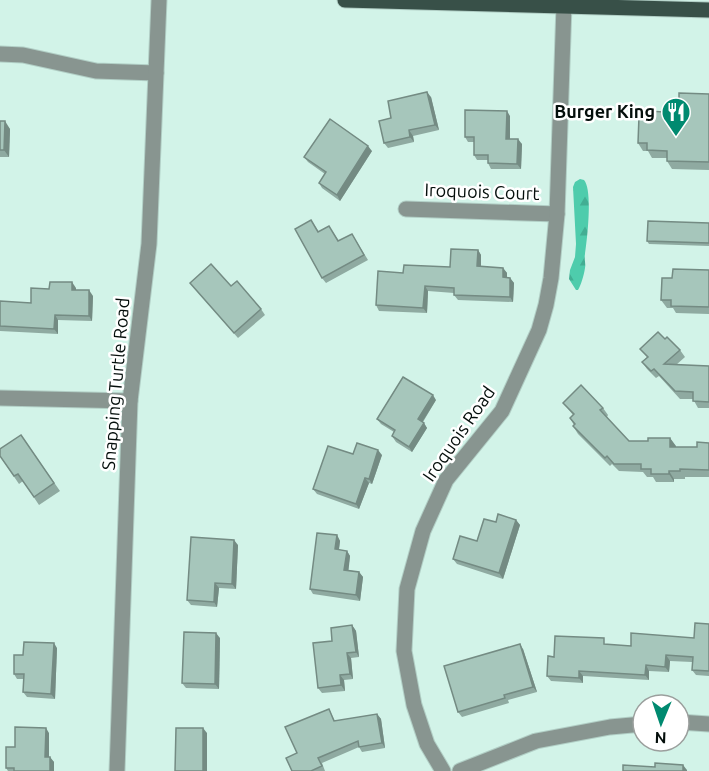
<svg xmlns="http://www.w3.org/2000/svg" width="709" height="771" font-family="Ubuntu,sans-serif">
  <style>
    .forest { fill: url(#forest-firs) }
    .lines { fill: none; stroke-linecap: round; stroke-linejoin: round }
    .minor-casing { stroke: #b1cec5; stroke-width: 17 }
    .major-casing { stroke: #b1cec5; stroke-width: 17 }
    .minor { stroke: #889590; stroke-width: 15 }
    .major { stroke: #385048; stroke-width: 15 }
    .wall { fill: #8faaa1 }
    .shaded-wall { fill: #748b83 }
    .building { fill: #a6c6bb; stroke: #748b83; stroke-width: 1.5 }
    .labels { text-anchor: middle; stroke-width: 5; stroke-linejoin: round; paint-order: stroke }
    .poi-label { font-size: 18px; font-weight: bold; fill: #040e0b; stroke: #fff; text-anchor: end }
    .street-label { font-size: 18px; fill: #040e0b; stroke: #fff }
  </style>
  <defs>
    <pattern id="forest-firs" width="22" height="20" patternUnits="userSpaceOnUse" patternTransform="scale(1.5)"><rect width="22" height="20" fill="#4eccac"/><path d="M5 1l3.5 6h-7zM16 11l3.5 6h-7z" fill="#42ae93"/></pattern>
  </defs>
  <rect width="100%" height="100%" fill="#d2f3e8"/>
  <!-- forest -->
  <path class="forest" d="M580,179L584,180C593,190 587,240 585,254C584,259 586,264 585,268C584,275 581,285 578,290H576L569,279L570,270L575,257L576,244L573,187L575,182Z"/>
  <g class="lines">
    <!-- minor casing -->
    <g class="minor-casing">
      <g id="minor">
        <polyline points="0,54 23,55 96,71 156,73"/>
        <polyline points="406,209 557,214"/>
        <polyline points="0,398 130,401"/>
        <polyline points="679,722 709,724"/>
        <polyline points="117,771 130,401 149,244 159,0"/>
        <polyline points="443,771 427,744 414,705 404,651 407,589 423,531 446,480 502,411 539,330 546,305 551,278 557,214 564,5"/>
        <polyline points="460,771 536,741 610,727 643,724"/>
      </g>
    </g>
    <!-- major casing -->
    <g class="major-casing">
      <polyline id="major" points="345,0 709,10"/>
    </g>
    <!-- minor -->
    <use href="#minor" class="minor"/>
    <!-- major -->
    <use href="#major" class="major"/>
  </g>
  <!-- wall -->
  <g class="wall">
    <polygon points="709,94 709,170 672,169 667,161 667,158 652,158 648,151 643,151 638,143 649,117 679,113"/>
    <polygon points="431,97 439,130 413,136 414,142 388,148 384,143 391,118"/>
    <polygon points="510,116 510,139 522,144 521,169 491,169 488,163 488,160 477,160 474,155 474,142 468,142 465,137"/>
    <polygon points="0,121 10,129 9,157 0,157"/>
    <polygon points="372,151 340,201 322,188 319,183 325,174 308,162 304,157"/>
    <polygon points="311,220 319,232 329,226 339,241 352,234 368,260 326,283 322,278"/>
    <polygon points="709,223 709,246 649,244 647,241"/>
    <polygon points="478,250 481,255 481,267 503,268 507,273 507,277 510,278 514,283 513,302 458,300 454,295 454,293 428,291 427,313 379,311 376,305 403,273 450,267"/>
    <polygon points="709,270 709,314 676,313 673,308 667,308 661,300 672,278"/>
    <polygon points="190,283 261,309 265,315 238,338"/>
    <polygon points="76,288 76,290 93,296 92,321 58,320 58,334 0,331 0,301 31,303 49,289"/>
    <polygon points="665,339 680,350 685,357 676,365 709,366 709,408 698,408 693,399 680,399 659,376 656,378 647,369 642,362 647,357 640,349"/>
    <polygon points="436,400 423,422 427,428 412,452 396,442 392,436 394,432 381,424 377,419"/>
    <polygon points="563,403 603,408 608,415 607,417 629,441 648,441 670,438 676,447 697,447 709,443 709,477 685,477 685,479 674,479 674,482 656,482 653,477 647,477 643,472 619,471 612,464 610,466 578,434 573,426 574,425 570,418 573,415"/>
    <polygon points="21,435 60,491 39,505 23,481 19,484 0,456"/>
    <polygon points="353,454 382,455 372,484 369,483 359,509 317,494 313,489"/>
    <polygon points="516,520 520,525 503,579 457,564 453,559 477,541 496,522"/>
    <polygon points="337,535 340,541 339,550 347,551 350,556 348,570 359,572 363,577 360,601 313,594 310,589"/>
    <polygon points="238,545 236,589 219,588 217,607 191,605 187,600"/>
    <polygon points="709,624 709,676 696,675 692,670 692,662 670,661 669,672 649,671 649,680 583,676 583,683 551,681 547,676 554,657 608,644 608,645 631,646 694,638"/>
    <polygon points="352,625 356,631 359,657 351,658 353,679 344,680 345,691 322,693 318,688 332,641"/>
    <polygon points="220,638 219,689 186,688 182,683"/>
    <polygon points="57,648 55,699 27,697 23,692 24,679 17,679 14,674 23,655"/>
    <polygon points="523,649 537,692 508,700 509,703 462,717 458,712"/>
    <polygon points="329,709 335,721 377,714 381,719 385,748 362,752 359,747 322,763 325,771 292,771 297,753"/>
    <polygon points="49,733 49,757 54,762 54,771 8,771 6,768 15,747"/>
  </g>
  <!-- shaded-wall -->
  <g class="shaded-wall">
    <polygon points="427,92 431,97 439,130 435,125"/>
    <polygon points="507,111 510,116 510,144 506,139"/>
    <polygon points="5,121 10,129 9,157 4,150"/>
    <polygon points="409,130 413,136 414,142 410,137"/>
    <polygon points="518,139 522,144 521,169 517,164"/>
    <polygon points="368,146 372,151 340,201 337,195"/>
    <polygon points="478,250 481,255 481,272 477,266"/>
    <polygon points="503,268 507,273 507,282 503,277"/>
    <polygon points="510,278 514,283 513,302 510,297"/>
    <polygon points="72,282 76,288 76,295 72,290"/>
    <polygon points="425,286 428,291 427,313 423,308"/>
    <polygon points="89,290 93,296 92,321 89,316"/>
    <polygon points="55,315 58,320 58,334 54,329"/>
    <polygon points="433,395 436,400 421,424 418,419"/>
    <polygon points="424,423 427,428 412,452 409,447"/>
    <polygon points="670,438 676,446 675,455 670,447"/>
    <polygon points="378,450 382,455 372,484 369,479"/>
    <polygon points="669,471 674,479 674,482 669,474"/>
    <polygon points="365,478 369,483 359,509 356,504"/>
    <polygon points="516,520 520,525 503,579 499,573"/>
    <polygon points="337,535 340,541 338,555 335,549"/>
    <polygon points="234,540 238,545 236,589 232,584"/>
    <polygon points="347,551 350,556 348,575 344,570"/>
    <polygon points="359,572 363,577 360,601 356,595"/>
    <polygon points="215,583 219,588 217,607 214,602"/>
    <polygon points="352,625 356,631 359,657 356,652"/>
    <polygon points="216,633 220,638 219,689 215,684"/>
    <polygon points="54,643 57,648 55,699 51,694"/>
    <polygon points="520,644 523,649 537,692 533,687"/>
    <polygon points="347,653 351,658 353,679 350,674"/>
    <polygon points="666,655 670,661 669,672 665,667"/>
    <polygon points="646,665 649,671 649,680 645,675"/>
    <polygon points="579,671 583,676 583,683 579,678"/>
    <polygon points="340,675 344,680 345,691 341,685"/>
    <polygon points="377,714 381,719 385,748 382,743"/>
    <polygon points="46,728 49,733 49,762 45,757"/>
    <polygon points="203,728 207,733 207,771 203,771"/>
    <polygon points="50,757 54,762 54,771 50,771"/>
    <polygon points="683,765 687,770 687,771 683,771"/>
  </g>
  <!-- building -->
  <g class="building">
    <polygon points="427,92 435,125 409,130 410,137 384,143 379,121 391,118 388,101"/>
    <polygon points="679,93 709,94 709,162 667,161 667,151 647,150 647,143 638,143 639,116 649,117 649,111 679,113"/>
    <polygon points="465,110 507,111 506,139 518,139 517,164 488,163 488,155 474,155 474,137 465,137"/>
    <polygon points="330,119 368,146 337,195 319,183 326,172 304,157"/>
    <polygon points="0,121 5,121 4,150 0,150"/>
    <polygon points="311,220 318,232 329,226 338,241 352,234 364,255 322,278 295,229"/>
    <polygon points="648,221 709,223 709,243 647,241"/>
    <polygon points="451,249 478,250 477,266 503,268 503,277 510,278 510,297 454,295 454,288 425,286 423,308 376,305 378,271 403,273 404,265 450,267"/>
    <polygon points="211,264 231,286 237,281 261,309 234,333 190,283"/>
    <polygon points="673,269 709,270 709,307 671,306 671,300 661,300 662,278 672,278"/>
    <polygon points="50,282 72,282 72,290 89,290 89,316 55,315 54,329 0,326 0,301 31,303 31,288 49,289"/>
    <polygon points="658,332 665,339 667,337 680,350 664,364 709,366 709,402 693,401 693,392 675,391 654,369 651,371 642,362 648,357 640,349"/>
    <polygon points="403,377 433,395 418,419 424,423 409,447 392,436 395,430 377,419"/>
    <polygon points="581,385 603,408 600,410 629,441 648,441 648,438 670,438 670,447 697,447 697,442 709,443 709,470 680,469 680,471 669,471 669,474 651,474 651,469 641,469 641,464 614,464 607,456 605,458 573,426 575,424 570,418 574,414 563,403"/>
    <polygon points="21,435 54,483 34,497 18,474 14,476 0,456 0,449"/>
    <polygon points="357,443 378,450 369,479 365,478 356,504 313,489 328,446 353,454"/>
    <polygon points="498,514 516,520 499,573 453,559 460,536 477,541 484,519 496,522"/>
    <polygon points="317,533 337,535 335,549 347,551 344,570 359,572 356,595 310,589"/>
    <polygon points="191,537 234,540 232,584 215,583 214,602 187,600"/>
    <polygon points="695,623 709,624 709,671 692,670 693,657 666,655 665,667 646,665 645,675 579,671 579,678 547,676 548,656 554,657 555,636 604,638 604,644 631,646 631,633 694,638"/>
    <polygon points="352,625 356,652 347,653 350,674 340,675 341,685 318,688 313,643 332,641 331,628"/>
    <polygon points="184,632 216,633 215,684 182,683"/>
    <polygon points="24,642 54,643 51,694 23,692 24,674 14,674 14,655 23,655"/>
    <polygon points="520,644 533,687 504,695 505,698 458,712 444,666"/>
    <polygon points="329,709 334,721 377,714 382,743 359,747 358,741 318,758 322,766 311,771 292,771 286,758 297,753 285,727"/>
    <polygon points="15,727 46,728 45,757 50,757 50,771 14,771 14,768 6,768 6,747 15,747"/>
    <polygon points="176,728 203,728 203,771 175,771"/>
    <polygon points="655,763 683,765 683,771 623,771 623,765 655,767"/>
  </g>
  <!-- icons -->
  <defs>
    <g id="restaurant-pin" transform="scale(1.5)"><path d="M0 17L-7.5 6A9.5 9.5 0 1 1 7.5 6Z" fill="#008a70" stroke="#fff"/><path d="M-5-6h1v4h1v-4h1v4h1v-4h1v5L-1.5 .5V6h-2V.5L-5-1ZM5-6V6H3V1.5H1.5Q1.5-4 5-6Z" fill="#fff"/></g>
  </defs>
  <g fill-rule="evenodd">
    <use href="#restaurant-pin" x="676" y="112"/>
  </g>
  <g class="labels">
    <!-- poi labels -->
    <g class="poi-label">
      <text x="655" y="118">Burger King</text>
    </g>
    <!-- street labels -->
    <g class="street-label">
      <text transform="translate(482 192) rotate(2)" y="6">Iroquois Court</text>
      <text transform="translate(116 384) rotate(-85)" y="6">Snapping Turtle Road</text>
      <text transform="translate(459 434) rotate(-55)" y="6">Iroquois Road</text>
    </g>
  </g>
  <!-- north arrow -->
  <g transform="translate(661 723) rotate(182)"><circle r="28" fill="#ffffff" stroke="#9b9f9d" stroke-width="1.5"/>
  <path d="M0-4.5L10 22L0 15L-10 22Z" fill="#008a70"/>
  <text y="-9" font-size="16" font-weight="bold" text-anchor="middle" fill="#040e0b">N</text>
  </g>
</svg>
